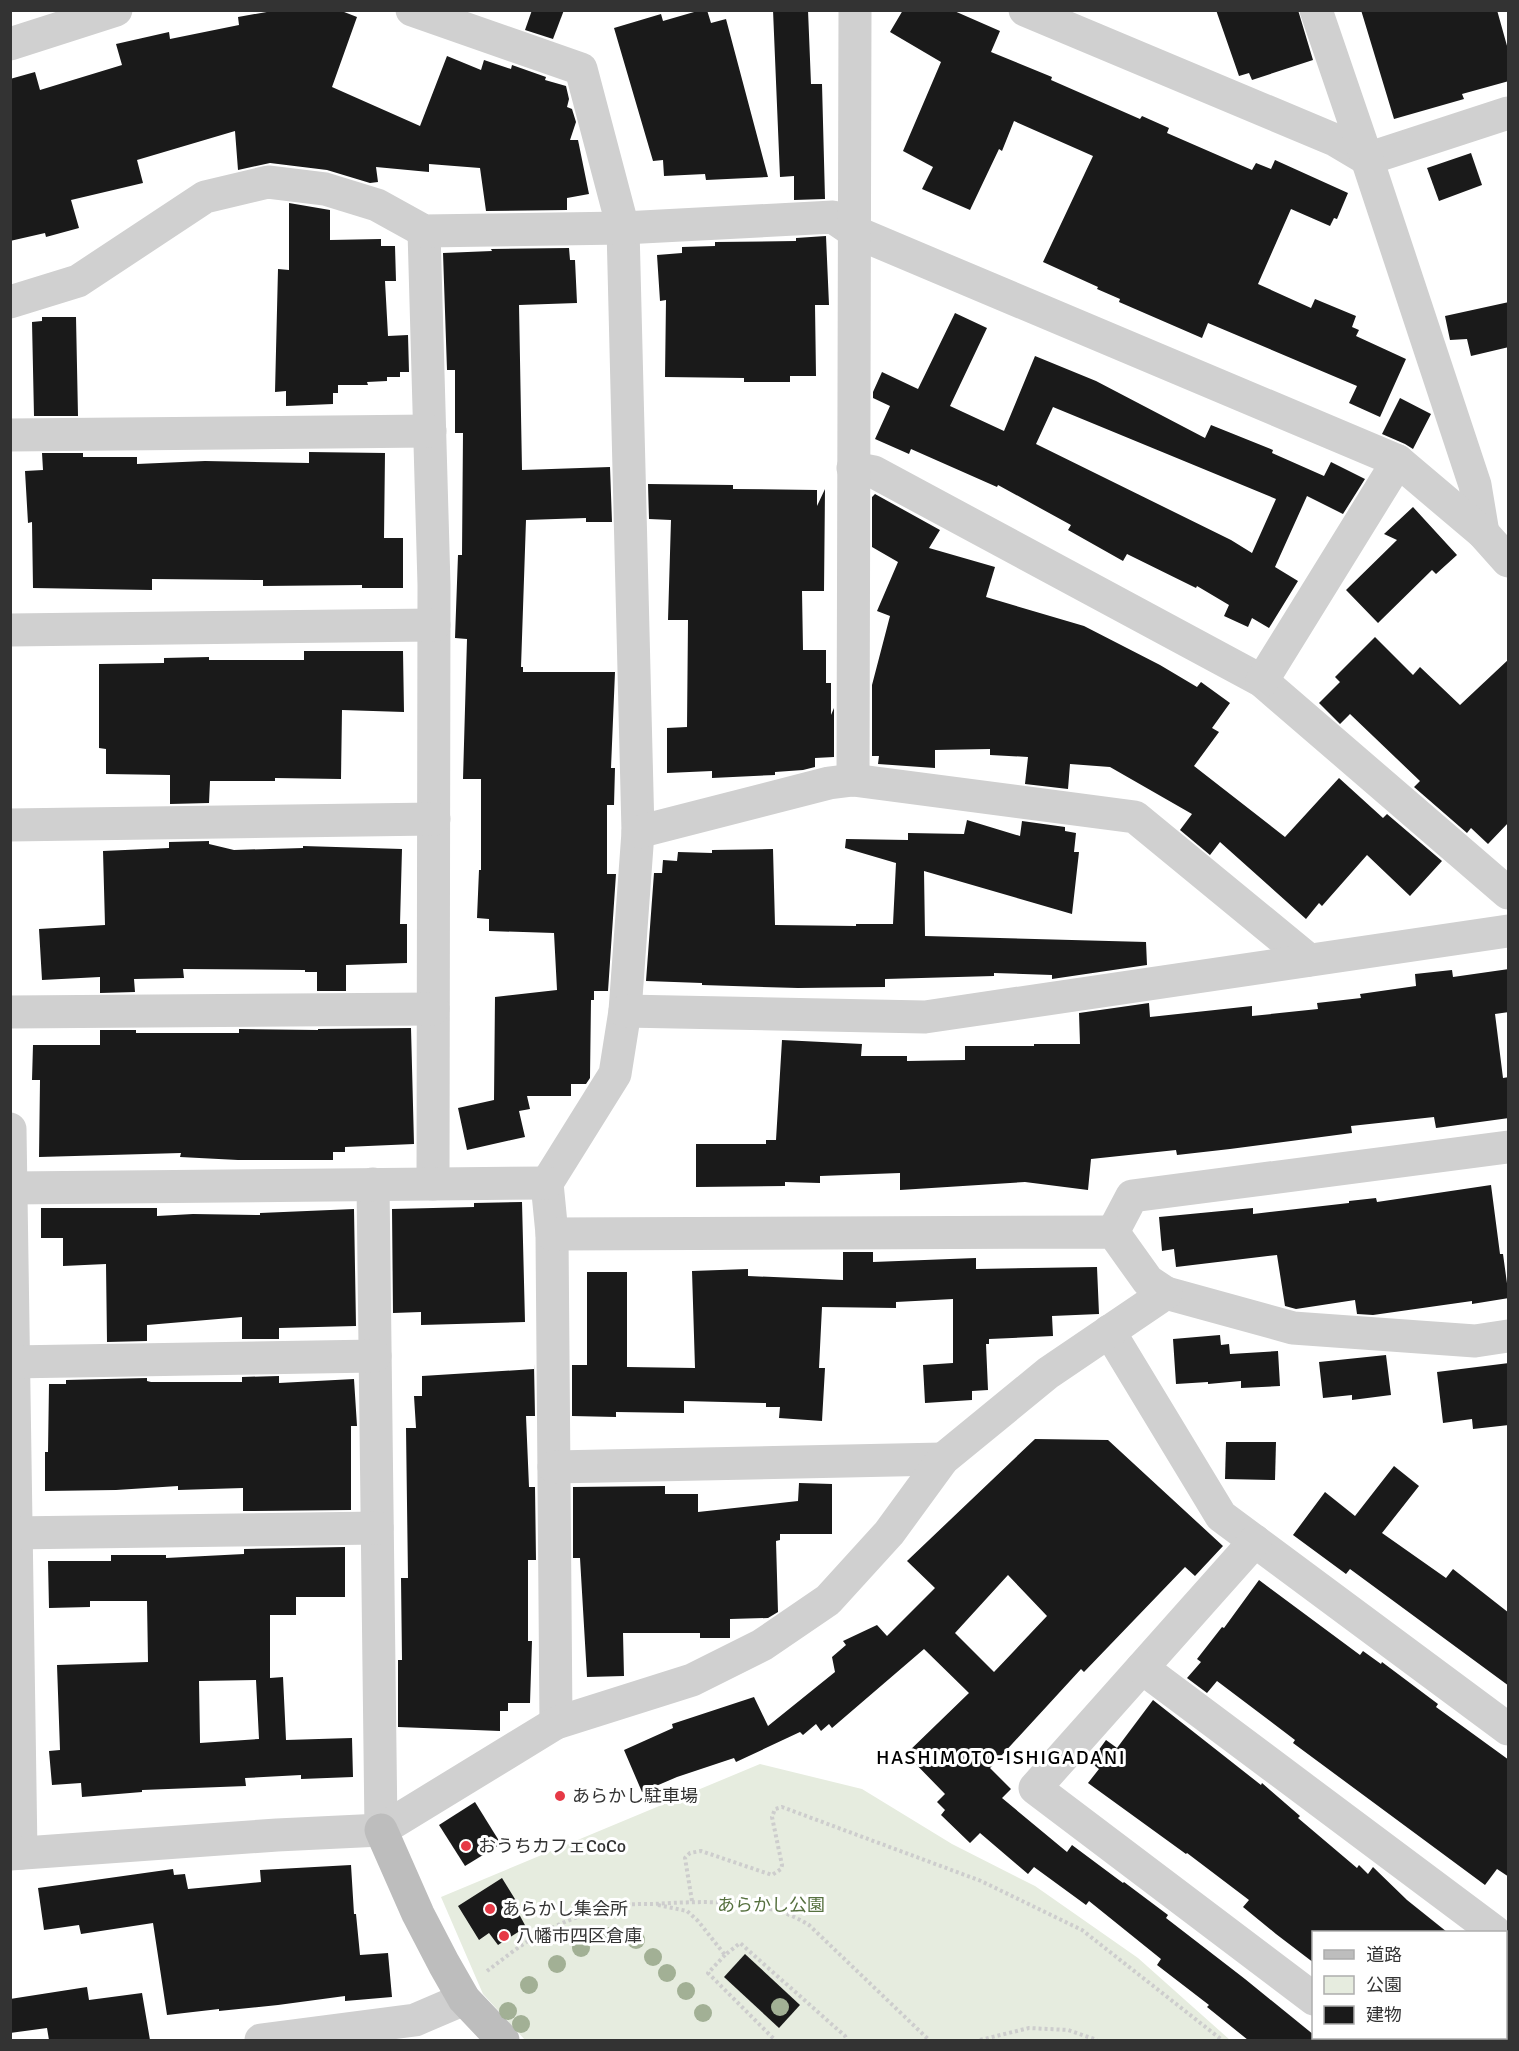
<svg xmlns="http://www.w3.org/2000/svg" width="1519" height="2051" font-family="Signika,'Noto Sans JP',sans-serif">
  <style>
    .green { fill: #e6ecdf }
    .building { fill: #1a1a1a; fill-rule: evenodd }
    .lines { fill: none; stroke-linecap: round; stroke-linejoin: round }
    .path { stroke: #cdcdcd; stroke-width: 4; stroke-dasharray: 3 3; stroke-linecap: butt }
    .street { stroke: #d0d0d0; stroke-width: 33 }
    .secondary { stroke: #bdbdbd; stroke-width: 33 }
    .tree { fill: #a2b095 }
    .poi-dot { fill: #e63946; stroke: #fff; stroke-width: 2 }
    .labels { text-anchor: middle; stroke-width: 6; stroke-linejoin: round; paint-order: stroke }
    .poi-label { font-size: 18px; fill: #333; stroke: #fff; text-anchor: start }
    .park-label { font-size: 18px; fill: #56703f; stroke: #fff }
    .neighbourhood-label { font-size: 20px; letter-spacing: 1.5px; fill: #000; stroke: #fff }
  </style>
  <rect width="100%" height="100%" fill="#fff"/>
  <!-- green -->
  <polygon class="green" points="760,1764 862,1789 952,1844 1035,1886 1138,1958 1230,2040 525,2040 483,1994 441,1897"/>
  <!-- building -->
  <g class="building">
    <polygon points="278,10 339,10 357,17 332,87 420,126 447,56 481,70 484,60 511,69 512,65 546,77 545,80 566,86 569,99 567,107 572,109 576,122 570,140 578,140 589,194 567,198 567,210 486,211 480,168 429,164 429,172 376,167 378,182 370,183 327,170 270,163 238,170 235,131 137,160 143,183 71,200 79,228 46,237 45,233 10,241 10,79 35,72 40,90 122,65 116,44 169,32 170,39 239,25 238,17"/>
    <polygon points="532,10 564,10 553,39 525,30"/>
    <polygon points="701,10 707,10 711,23 726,19 768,177 706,180 705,174 664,176 663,160 653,161 614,28 661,14 663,21"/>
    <polygon points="773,10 808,10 811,84 822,84 825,199 794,200 794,176 780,177"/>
    <polygon points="903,10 952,10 1000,31 991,52 1052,77 1051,80 1140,119 1142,116 1169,128 1167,133 1252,170 1256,163 1271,169 1275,160 1348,193 1337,219 1334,218 1330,226 1291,209 1258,284 1311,308 1315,299 1356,316 1352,327 1359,330 1356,336 1406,359 1380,417 1349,403 1357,386 1208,323 1202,338 1119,302 1120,299 1097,289 1098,287 1043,262 1093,156 1014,121 1002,151 999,149 970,210 922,189 933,167 903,151 941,62 890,32"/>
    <polygon points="1216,10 1298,10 1313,60 1252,80 1249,73 1239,76"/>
    <polygon points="1361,10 1497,10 1509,53 1509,81 1462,94 1464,99 1394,119"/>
    <polygon points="1471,153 1482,185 1439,201 1427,168"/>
    <polygon points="289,203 330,210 330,240 381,239 381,246 395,246 396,281 385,281 388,336 408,335 409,372 400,372 400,377 387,377 387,381 367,382 368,385 338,385 338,393 333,393 333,404 286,406 286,391 275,392 278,269 289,270"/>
    <polygon points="826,236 829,305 815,305 816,376 790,376 790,382 744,382 744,378 665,377 666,300 660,301 657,255 682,253 682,247 715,246 715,242 796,241 796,238"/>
    <polygon points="569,248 570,260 575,260 577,303 519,305 522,470 610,467 612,522 586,522 586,518 526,520 521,667 523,667 523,672 615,672 611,768 615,768 614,805 607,805 607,874 616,874 608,991 594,991 594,1000 591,1000 590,1078 586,1084 571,1084 571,1096 527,1096 530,1109 519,1111 525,1137 467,1150 458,1108 494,1100 495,997 557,990 554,933 489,931 489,919 477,918 479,870 481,870 481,779 463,779 467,639 455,638 458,555 462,555 463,433 455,433 455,370 447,370 443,253 492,251 491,249"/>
    <polygon points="1509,302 1509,347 1471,356 1467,339 1450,340 1445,316"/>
    <path d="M955,313L987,328L950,406L1004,431L1035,356L1096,381L1205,438L1211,425L1273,450L1272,453L1324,476L1331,462L1365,479L1343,514L1307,496L1275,567L1298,581L1269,628L1252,618L1248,627L1224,616L1229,605L1197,586L1196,588L1127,554L1123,561L1068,530L1071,525L998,485L997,487L911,449L909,454L875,439L890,406L873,398V392L882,372L918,389ZM1053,407L1276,499L1252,553L1231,540L1036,444Z"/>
    <polygon points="42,317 76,317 78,416 34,416 32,322 42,321"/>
    <polygon points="1400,398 1431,414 1413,449 1405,444 1382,434"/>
    <polygon points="309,452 385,453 384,538 403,538 403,588 362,588 362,585 263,586 263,580 152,579 152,590 33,588 32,522 28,523 25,471 43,470 42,453 83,453 83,457 137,457 137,464 205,461 309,463"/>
    <polygon points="648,484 733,485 733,489 817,490 817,506 825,489 824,591 802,591 803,650 826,650 826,683 831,683 831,715 834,708 834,757 815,758 815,767 803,770 775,772 775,775 712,778 712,771 667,773 667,728 687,727 688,620 668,620 671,520 649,519"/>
    <polygon points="875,494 940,530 929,548 995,567 986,597 1084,626 1160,665 1197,687 1201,682 1230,703 1212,728 1219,732 1194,766 1285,837 1339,778 1383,818 1387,814 1442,861 1410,896 1367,855 1322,906 1319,903 1306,919 1220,842 1210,855 1180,830 1192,814 1110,767 1070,764 1068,789 1025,784 1028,757 990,755 990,749 935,750 935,768 878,764 879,756 872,756 872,685 890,616 877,611 898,562 872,547 872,497"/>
    <polygon points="1413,507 1457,555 1436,574 1432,570 1378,623 1346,590 1397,540 1384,534"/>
    <polygon points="1375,637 1413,675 1420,667 1460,705 1509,659 1509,822 1488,844 1471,828 1467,833 1414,787 1420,781 1350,714 1340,724 1319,703 1340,682 1335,677"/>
    <polygon points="304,651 403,651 404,712 342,710 341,779 275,778 275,781 210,781 209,803 170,804 170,775 106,774 106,749 99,748 99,664 164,663 164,658 209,657 209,660 304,660"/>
    <polygon points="967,820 1020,836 1022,821 1065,827 1065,831 1076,833 1074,852 1079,852 1072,914 924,871 925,936 1146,942 1147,965 1052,979 1052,975 994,973 994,976 885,979 885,987 798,988 702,985 702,983 646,981 654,873 662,873 663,860 677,861 678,852 712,853 712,850 773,849 775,925 856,926 856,924 893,924 896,863 845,848 846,839 908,840 908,833 964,834"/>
    <polygon points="209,841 209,844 234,850 303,848 303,846 402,849 400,924 407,924 407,963 346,965 346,991 317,991 317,972 305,972 305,970 183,969 184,978 134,979 135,992 100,993 100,977 42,980 39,929 105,925 103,851 169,848 169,842"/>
    <polygon points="1509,969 1509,1012 1495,1014 1503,1078 1509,1077 1509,1118 1436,1128 1434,1117 1351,1126 1352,1133 1230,1149 1177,1155 1176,1150 1091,1159 1088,1190 1025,1182 900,1190 900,1173 820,1176 820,1183 785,1182 785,1186 696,1187 696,1144 766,1144 766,1140 776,1140 782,1040 862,1044 861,1056 907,1056 907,1061 965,1060 965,1046 1034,1046 1034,1044 1080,1044 1079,1013 1149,1003 1150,1017 1252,1006 1252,1016 1318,1009 1317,1003 1361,998 1360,994 1416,986 1415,974 1452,970 1453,977"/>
    <polygon points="411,1028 414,1144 345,1147 345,1152 333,1152 333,1160 238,1160 180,1157 181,1153 39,1157 40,1080 32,1080 33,1045 100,1045 100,1030 136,1030 136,1033 239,1033 239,1029 318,1030 318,1029"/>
    <polygon points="1491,1185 1500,1254 1503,1254 1509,1298 1472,1304 1472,1301 1373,1315 1357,1314 1355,1300 1296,1309 1285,1306 1277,1255 1176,1267 1174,1249 1162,1251 1159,1217 1253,1208 1253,1214 1349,1203 1349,1201 1376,1198 1377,1202"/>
    <polygon points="522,1202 525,1322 421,1325 421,1312 393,1313 392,1209 474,1207 474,1203"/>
    <polygon points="41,1208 157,1208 157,1216 193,1214 260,1215 260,1213 354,1209 356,1326 279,1328 279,1339 242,1339 242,1317 147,1325 147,1341 107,1342 106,1264 63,1266 63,1238 41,1238"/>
    <polygon points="843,1252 873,1252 873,1262 976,1258 976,1269 1097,1267 1099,1314 1052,1316 1053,1336 989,1339 989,1344 986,1344 988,1390 972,1391 972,1400 925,1403 923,1365 953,1363 953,1299 896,1302 896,1308 822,1307 819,1368 825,1368 822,1421 779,1418 780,1407 766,1407 766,1403 684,1401 684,1413 616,1412 616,1417 572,1416 572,1365 587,1365 587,1272 627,1272 627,1367 695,1368 692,1271 748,1269 748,1276 843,1280"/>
    <polygon points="1220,1335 1221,1345 1229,1344 1230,1354 1278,1351 1280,1386 1241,1388 1241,1381 1208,1384 1208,1382 1176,1384 1173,1339"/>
    <polygon points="1386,1355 1391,1395 1352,1400 1352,1395 1323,1398 1319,1362"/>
    <polygon points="1509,1363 1509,1425 1473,1429 1472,1419 1443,1423 1437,1372"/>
    <polygon points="534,1364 535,1416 526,1416 529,1487 535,1487 536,1560 528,1560 528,1641 532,1641 530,1703 508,1703 508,1711 500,1711 500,1731 398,1727 398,1660 402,1660 401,1578 408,1578 406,1428 416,1428 414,1396 422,1396 422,1376 534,1369"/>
    <polygon points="279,1376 279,1383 354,1379 357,1426 351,1426 351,1510 243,1511 243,1488 178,1490 178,1486 116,1490 45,1491 45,1452 48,1452 49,1384 66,1384 66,1380 147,1378 147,1381 151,1382 242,1382 242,1377"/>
    <path d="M1035,1439L1108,1440L1223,1546L1195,1576L1185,1567L1084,1672L1081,1669L990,1768L1011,1789L1002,1798L1067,1852L1072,1845L1123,1883L1124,1882L1168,1915L1166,1918L1245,1979L1314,2035V2037L1320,2040H1248L1207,2007L1209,2005L1157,1965L1161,1959L1089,1901L1086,1905L1034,1867L1028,1874L980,1833L970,1843L941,1815L945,1810L937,1802L945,1794L906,1754L969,1693L924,1649L832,1728L829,1724L821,1731L816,1724L803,1735L800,1732L736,1762L734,1758L677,1777L642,1792L624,1750L673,1728L672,1724L754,1697L768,1726L835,1672L832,1657L846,1645L843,1641L877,1625L887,1636L935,1588L907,1561ZM1008,1575L1047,1616L994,1672L955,1633Z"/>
    <polygon points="1226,1442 1276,1442 1275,1480 1225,1479"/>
    <polygon points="1394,1466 1419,1486 1382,1533 1446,1578 1453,1569 1509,1613 1509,1686 1350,1569 1346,1574 1293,1535 1325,1492 1355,1516"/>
    <polygon points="799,1483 832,1484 832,1534 780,1534 780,1540 776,1541 778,1612 768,1618 730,1619 730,1638 700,1638 700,1633 623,1633 624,1676 587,1677 580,1558 573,1558 573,1487 665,1486 665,1494 698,1494 698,1512 798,1501"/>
    <path d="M345,1547V1597H296V1615H270V1678L283,1677L286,1740L352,1738L353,1777L301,1779V1775L245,1778L246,1786L142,1790V1792L82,1797L81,1783L52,1785L49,1751L60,1750L57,1665L148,1662L147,1601H90V1607L49,1608L48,1561H111V1555H166V1558L244,1554V1549ZM256,1680L259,1739L200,1743L199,1681Z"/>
    <polygon points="1259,1580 1360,1655 1363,1651 1381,1664 1382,1662 1438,1704 1436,1707 1509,1760 1509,1877 1497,1869 1485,1885 1293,1743 1295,1740 1217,1681 1207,1693 1187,1678 1201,1662 1197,1659 1222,1627 1224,1628"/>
    <polygon points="1153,1700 1261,1785 1262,1783 1300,1816 1298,1818 1357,1868 1359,1865 1368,1874 1373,1867 1407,1900 1447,1932 1314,1932 1314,1963 1276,1934 1243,1907 1249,1900 1187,1853 1186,1854 1088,1783 1099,1769 1090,1762 1106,1740 1117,1748"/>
    <polygon points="475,1802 501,1844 465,1866 439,1825"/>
    <polygon points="351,1865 354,1914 356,1914 360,1955 388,1953 392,1997 345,2001 345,1996 278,2005 219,2011 219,2009 167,2015 153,1923 81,1934 79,1925 44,1930 38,1888 173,1869 174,1875 185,1874 188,1889 261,1882 260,1870"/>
    <polygon points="502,1878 523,1912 519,1914 526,1927 498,1945 489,1933 479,1940 458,1906"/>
    <polygon points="745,1954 800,2005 779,2028 724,1977"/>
    <polygon points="87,1987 89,2000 142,1993 150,2040 49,2040 47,2028 10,2033 10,1999"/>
  </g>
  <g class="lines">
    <!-- path -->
    <g class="path">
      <polyline points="692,1901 685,1858 690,1853 701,1851 772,1875 781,1869 782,1865 772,1817 775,1809 782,1807 981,1881 1082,1930 1222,2040"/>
      <polyline points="658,1905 687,1911 698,1921 725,1955 740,1943 845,2036 847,2040"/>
      <polyline points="725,1955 708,1973 775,2040"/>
      <path d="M487,1971C506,1957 526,1940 548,1930C571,1918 596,1910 621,1905C632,1904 643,1904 653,1904C703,1901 767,1898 809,1925L929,2040"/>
      <polyline points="980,2040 1029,2028 1068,2030 1097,2040"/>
    </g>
    <!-- street -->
    <g class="street">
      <polyline points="412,10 581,69 623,228 638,832 625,1011 615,1074 547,1183 552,1234 556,1723"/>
      <polyline points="1025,10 1335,140 1367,159 1508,113"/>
      <polyline points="1316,10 1367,159 1475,485 1483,533"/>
      <polyline points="10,44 116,10"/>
      <polyline points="424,231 434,585 433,1184"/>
      <polyline points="10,302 78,281 205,197 268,182 325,189 377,205 424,231 623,228 833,217 855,232 1398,461 1483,533 1508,561"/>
      <polyline points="10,435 430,431"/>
      <polyline points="853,468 874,472 1262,681 1508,893"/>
      <polyline points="10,630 434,625"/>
      <polyline points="1262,681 1398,461"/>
      <polyline points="853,780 855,10"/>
      <polyline points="10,825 434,819"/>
      <polyline points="638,832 829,783 853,780 1135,817 1309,960"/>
      <polyline points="625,1011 925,1017 1508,931"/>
      <polyline points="10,1012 433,1009"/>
      <polyline points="10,1129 21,1853"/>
      <polyline points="373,1184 381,1830"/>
      <polyline points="10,1188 547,1183"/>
      <polyline points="1113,1232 1132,1196 1508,1147"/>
      <polyline points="1166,1293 1293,1328 1475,1341 1508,1336"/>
      <polyline points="1109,1331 1221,1516 1508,1729"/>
      <polyline points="10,1362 375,1356"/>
      <polyline points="554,1467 943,1459"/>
      <polyline points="10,1533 377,1528"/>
      <polyline points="1255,1541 1035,1788 1314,1999"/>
      <polyline points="1142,1668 1495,1932"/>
      <polyline points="10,1854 277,1835 381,1830 556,1723 692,1680 762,1645 828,1600 889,1533 943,1459 1048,1373 1166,1293 1148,1281 1113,1232 552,1234"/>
      <polyline points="1365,2038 1369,2040"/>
      <polyline points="261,2040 415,2020 464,1999"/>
    </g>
    <!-- secondary -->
    <polyline class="secondary" points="381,1830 418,1914 444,1964 464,1999 503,2040"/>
  </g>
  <!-- trees -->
  <g class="tree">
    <circle cx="607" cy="1936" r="9"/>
    <circle cx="636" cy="1940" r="9"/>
    <circle cx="581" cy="1948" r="9"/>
    <circle cx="653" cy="1957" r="9"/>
    <circle cx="557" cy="1964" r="9"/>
    <circle cx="667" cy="1973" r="9"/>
    <circle cx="529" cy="1985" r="9"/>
    <circle cx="686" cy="1991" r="9"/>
    <circle cx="780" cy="2007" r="9"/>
    <circle cx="508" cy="2011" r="9"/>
    <circle cx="703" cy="2013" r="9"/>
    <circle cx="521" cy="2024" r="9"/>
  </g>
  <!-- markers -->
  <g class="poi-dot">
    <circle cx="560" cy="1796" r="6"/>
    <circle cx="466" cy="1846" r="6"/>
    <circle cx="490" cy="1909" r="6"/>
    <circle cx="504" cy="1936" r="6"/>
  </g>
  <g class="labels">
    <!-- poi labels -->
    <g class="poi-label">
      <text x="572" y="1802">あらかし駐車場</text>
      <text x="478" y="1852">おうちカフェCoCo</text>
      <text x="502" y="1915">あらかし集会所</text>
      <text x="516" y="1942">八幡市四区倉庫</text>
    </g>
    <!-- park labels -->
    <g class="park-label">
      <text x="771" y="1911">あらかし公園</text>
    </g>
    <!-- neighbourhood labels -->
    <g class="neighbourhood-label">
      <text x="1001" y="1764">HASHIMOTO-ISHIGADANI</text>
    </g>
  </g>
  <!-- border -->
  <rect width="1519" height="2051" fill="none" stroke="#333333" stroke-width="24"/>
  <!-- legend -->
  <rect x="1312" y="1931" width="195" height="108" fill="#ffffff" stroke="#adadad" stroke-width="1.5"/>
  <rect x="1324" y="1950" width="30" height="9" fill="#bdbdbd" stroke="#adadad" stroke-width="1.5"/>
  <text x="1366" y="1961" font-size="18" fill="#333333">道路</text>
  <rect x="1324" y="1976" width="30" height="18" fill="#e6ecdf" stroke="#adadad" stroke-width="1.5"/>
  <text x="1366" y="1991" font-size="18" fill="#333333">公園</text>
  <rect x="1324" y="2006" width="30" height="18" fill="#1a1a1a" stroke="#adadad" stroke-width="1.5"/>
  <text x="1366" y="2021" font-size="18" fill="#333333">建物</text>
</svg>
